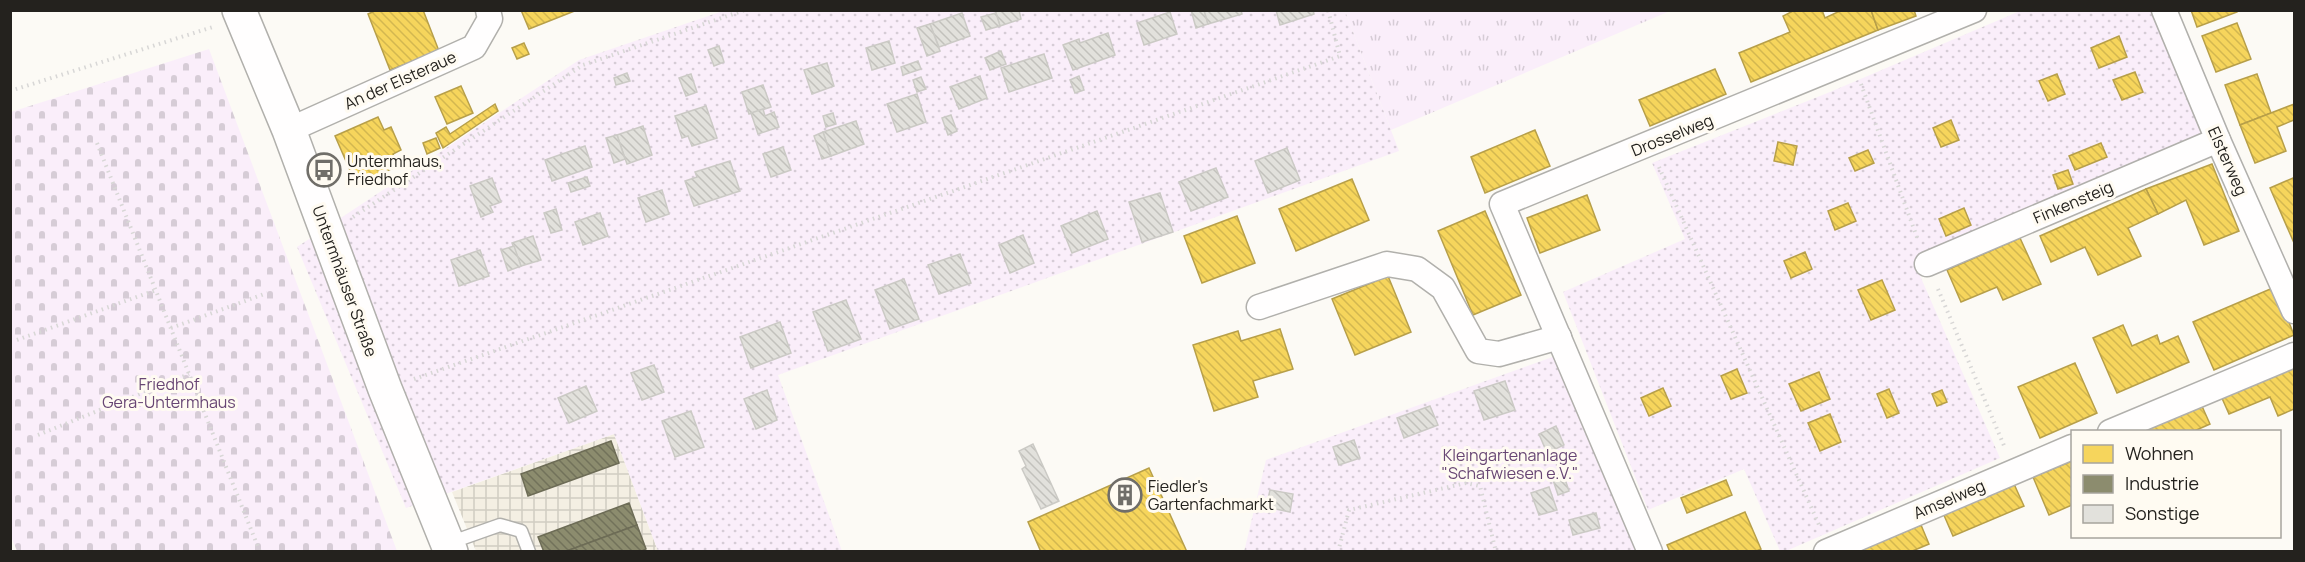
<svg xmlns="http://www.w3.org/2000/svg" width="2305" height="562" font-family="Manrope,sans-serif">
  <style>
    .industrial { fill: url(#industrial-grid) }
    .grass { fill: url(#grass-tufts) }
    .cemetery { fill: url(#cemetery-stones) }
    .garden { fill: url(#garden-dots) }
    .homes { fill: url(#homes-back-hatch); stroke: #b79f49; stroke-width: 1.5 }
    .industry { fill: url(#industry-back-hatch); stroke: #6d6c56; stroke-width: 1.5 }
    .building { fill: url(#building-back-hatch); stroke: #cbcac5; stroke-width: 1.5 }
    .lines { fill: none; stroke-linecap: round; stroke-linejoin: round }
    .lane-casing { stroke: #b1b0ac; stroke-width: 15 }
    .street-casing { stroke: #b1b0ac; stroke-width: 27 }
    .secondary-casing { stroke: #b1b0ac; stroke-width: 36 }
    .path { stroke: #d8d7d6; stroke-width: 4; stroke-dasharray: 1.5 4.5; stroke-linecap: butt }
    .lane { stroke: #fffefe; stroke-width: 12 }
    .street { stroke: #fffefe; stroke-width: 24 }
    .secondary { stroke: #fffefe; stroke-width: 33 }
    .labels { text-anchor: middle; stroke-width: 6; stroke-linejoin: round; paint-order: stroke }
    .street-label { font-size: 16px; fill: #24221e; stroke: #fffbf2 }
    .poi-label { font-size: 16px; fill: #24221e; stroke: #fffbf2; text-anchor: start }
    .park-label { font-size: 16px; fill: #684674; stroke: #fffbf2 }
  </style>
  <defs>
    <pattern id="industrial-grid" width="8" height="8" patternUnits="userSpaceOnUse" patternTransform="scale(1.5)"><rect width="8" height="8" fill="#f4efe3"/><path d="M0 4h8M4 0v8" fill="none" stroke="#d1cdc2"/></pattern>
    <pattern id="grass-tufts" width="24" height="20" patternUnits="userSpaceOnUse" patternTransform="scale(1.5)"><rect width="24" height="20" fill="#faeefa"/><path d="M3 7l-1-3M5 7V3M7 7l1-3M15 17l-1-3M17 17v-4M19 17l1-3" fill="none" stroke="#d6ccd6"/></pattern>
    <pattern id="cemetery-stones" width="16" height="16" patternUnits="userSpaceOnUse" patternTransform="scale(1.5)"><rect width="16" height="16" fill="#faeefa"/><path d="M2 7V4a2 2 0 0 1 4 0v3zM10 15v-3a2 2 0 0 1 4 0v3z" fill="#d6ccd6"/></pattern>
    <pattern id="garden-dots" width="8" height="8" patternUnits="userSpaceOnUse" patternTransform="scale(1.5)"><rect width="8" height="8" fill="#faeefa"/><path d="M2 2h.1M6 6h.1" fill="none" stroke="#d6ccd6" stroke-width="1.8" stroke-linecap="round"/></pattern>
    <pattern id="homes-back-hatch" width="6" height="6" patternUnits="userSpaceOnUse" patternTransform="scale(1.5)"><rect width="6" height="6" fill="#f6d55c"/><path d="M-1 5l2 2M0 0l6 6M5-1l2 2" fill="none" stroke="#d3b750"/></pattern>
    <pattern id="industry-back-hatch" width="6" height="6" patternUnits="userSpaceOnUse" patternTransform="scale(1.5)"><rect width="6" height="6" fill="#8c8c6e"/><path d="M-1 5l2 2M0 0l6 6M5-1l2 2" fill="none" stroke="#72725a"/></pattern>
    <pattern id="building-back-hatch" width="6" height="6" patternUnits="userSpaceOnUse" patternTransform="scale(1.5)"><rect width="6" height="6" fill="#e2e1dc"/><path d="M-1 5l2 2M0 0l6 6M5-1l2 2" fill="none" stroke="#c2c1bc"/></pattern>
  </defs>
  <rect width="100%" height="100%" fill="#fcfaf5"/>
  <!-- industrial -->
  <polygon class="industrial" points="614,434 658,551 476,551 452,492"/>
  <!-- grass -->
  <polygon class="grass" points="1345,11 1670,11 1391,130"/>
  <!-- cemetery -->
  <polygon class="cemetery" points="209,49 397,551 17,551 10,534 11,112"/>
  <!-- garden -->
  <g class="garden">
    <polygon points="723,11 1345,11 1399,151 778,375 842,551 658,551 614,434 406,508 297,247 579,60"/>
    <polygon points="2020,11 2151,11 2202,133 1914,262 2000,458 1786,551 1780,551 1744,469 1648,510 1563,292 1685,239 1652,163 1830,92"/>
    <polygon points="1558,355 1643,552 1244,552 1266,460"/>
  </g>
  <!-- homes -->
  <g class="homes">
    <polygon points="377,10 423,10 439,51 390,70 368,14"/>
    <polygon points="521,10 577,10 529,29"/>
    <polygon points="1795,10 1822,10 1825,18 1842,10 1871,10 1878,30 1751,82 1739,53 1790,32 1783,16"/>
    <polygon points="1871,10 1914,10 1916,16 1878,30"/>
    <polygon points="2191,10 2237,10 2237,12 2197,27"/>
    <polygon points="2237,23 2251,59 2216,72 2202,36"/>
    <polygon points="2119,36 2127,57 2099,68 2091,48"/>
    <polygon points="524,43 529,54 517,59 512,48"/>
    <polygon points="1715,69 1726,94 1650,126 1639,100"/>
    <polygon points="2135,72 2143,92 2122,100 2113,80"/>
    <polygon points="2057,74 2065,94 2048,101 2039,81"/>
    <polygon points="2257,74 2271,113 2240,125 2225,85"/>
    <polygon points="461,86 473,113 447,124 435,97"/>
    <polygon points="495,104 498,111 443,148 436,133 446,127 450,134"/>
    <polygon points="2294,104 2294,120 2277,127 2286,151 2255,163 2240,125"/>
    <polygon points="378,117 384,130 391,127 401,150 393,154 398,166 356,184 335,136"/>
    <polygon points="1951,120 1959,140 1941,147 1933,128"/>
    <polygon points="1535,130 1550,166 1485,193 1471,157"/>
    <polygon points="436,138 440,148 427,154 423,143"/>
    <polygon points="1778,142 1797,146 1793,165 1774,161"/>
    <polygon points="2101,143 2107,157 2075,170 2069,156"/>
    <polygon points="1868,150 1874,163 1855,171 1849,158"/>
    <polygon points="2212,164 2239,231 2204,245 2186,200 2158,214 2146,189"/>
    <polygon points="2068,170 2073,184 2058,189 2053,175"/>
    <polygon points="2293,178 2294,182 2294,243 2270,188"/>
    <polygon points="1352,179 1369,220 1296,251 1279,209"/>
    <polygon points="2146,189 2158,214 2128,228 2141,256 2098,275 2085,247 2051,262 2040,236"/>
    <polygon points="1587,195 1600,230 1540,253 1527,218"/>
    <polygon points="1848,203 1856,221 1835,230 1828,211"/>
    <polygon points="1964,208 1971,225 1946,236 1939,219"/>
    <polygon points="1485,211 1521,295 1473,315 1438,231"/>
    <polygon points="1237,216 1255,263 1202,283 1184,236"/>
    <polygon points="2020,238 2041,284 2003,300 1997,287 1961,302 1947,270"/>
    <polygon points="1805,252 1812,269 1791,278 1784,261"/>
    <polygon points="1388,276 1411,332 1355,355 1332,299"/>
    <polygon points="1882,280 1895,310 1871,320 1858,290"/>
    <polygon points="2275,287 2294,335 2214,370 2193,322"/>
    <polygon points="2123,325 2132,346 2157,335 2160,344 2178,336 2189,362 2117,393 2093,338"/>
    <polygon points="1280,329 1293,369 1253,381 1258,397 1214,411 1193,345 1238,331 1241,341"/>
    <polygon points="2075,363 2097,413 2040,438 2018,387"/>
    <polygon points="2294,366 2294,409 2278,416 2270,397 2229,414 2221,396"/>
    <polygon points="1737,369 1747,393 1731,399 1721,376"/>
    <polygon points="1819,372 1830,399 1801,411 1789,384"/>
    <polygon points="1663,388 1671,406 1649,416 1641,398"/>
    <polygon points="1889,389 1899,413 1887,418 1877,394"/>
    <polygon points="1942,390 1947,402 1937,406 1932,394"/>
    <polygon points="2201,404 2210,424 2192,432 2134,432"/>
    <polygon points="1830,414 1841,442 1820,451 1808,423"/>
    <polygon points="2072,461 2072,505 2049,515 2033,477"/>
    <polygon points="1149,468 1187,552 1041,552 1028,522"/>
    <polygon points="1726,480 1732,495 1687,513 1681,498"/>
    <polygon points="2014,484 2024,506 1953,536 1943,513"/>
    <polygon points="1745,512 1761,549 1754,552 1670,552 1667,545"/>
    <polygon points="1921,525 1929,544 1910,552 1856,552"/>
  </g>
  <!-- industry -->
  <g class="industry">
    <polygon points="611,441 619,463 528,496 521,474"/>
    <polygon points="629,503 637,525 564,552 544,552 538,537"/>
    <polygon points="637,525 646,549 640,552 564,552"/>
  </g>
  <!-- building -->
  <g class="building">
    <polygon points="995,10 1019,10 1021,19 1000,26"/>
    <polygon points="1191,10 1204,10 1208,24 1196,28"/>
    <polygon points="1204,10 1241,10 1242,14 1208,24"/>
    <polygon points="1276,10 1313,10 1314,14 1280,25"/>
    <polygon points="1170,12 1177,34 1144,45 1137,23"/>
    <polygon points="962,13 970,36 939,47 930,24"/>
    <polygon points="996,13 1000,26 986,30 981,17"/>
    <polygon points="930,24 940,51 927,56 917,28"/>
    <polygon points="1108,33 1115,55 1073,70 1063,45 1079,39 1080,43"/>
    <polygon points="889,41 895,63 872,70 866,48"/>
    <polygon points="719,46 724,62 714,66 708,50"/>
    <polygon points="1001,51 1006,64 990,70 985,58"/>
    <polygon points="1044,54 1052,78 1009,92 1001,68"/>
    <polygon points="918,61 921,69 903,75 901,67"/>
    <polygon points="827,63 834,86 812,94 804,70"/>
    <polygon points="627,73 630,81 616,85 614,78"/>
    <polygon points="691,74 697,92 686,96 679,78"/>
    <polygon points="980,76 987,98 959,109 950,87"/>
    <polygon points="1079,76 1084,90 1075,93 1070,80"/>
    <polygon points="921,77 926,89 917,92 913,80"/>
    <polygon points="763,85 771,107 749,114 742,92"/>
    <polygon points="917,94 926,122 897,132 887,104"/>
    <polygon points="706,106 717,138 692,146 688,136 682,138 675,116"/>
    <polygon points="763,109 765,116 774,112 779,127 758,134 751,113"/>
    <polygon points="833,113 836,124 826,127 823,116"/>
    <polygon points="951,115 957,131 948,135 942,118"/>
    <polygon points="856,121 864,144 831,156 823,132"/>
    <polygon points="643,126 652,155 627,164 617,135"/>
    <polygon points="823,132 831,156 822,159 814,136"/>
    <polygon points="617,135 625,159 614,163 606,138"/>
    <polygon points="585,146 592,167 552,181 545,160"/>
    <polygon points="783,147 791,170 771,177 763,154"/>
    <polygon points="1287,148 1300,180 1268,193 1255,161"/>
    <polygon points="730,161 740,191 694,206 685,181 697,177 695,172"/>
    <polygon points="1216,168 1228,197 1191,211 1179,182"/>
    <polygon points="587,177 590,186 571,192 568,183"/>
    <polygon points="492,178 501,202 490,206 493,212 481,217 470,186"/>
    <polygon points="662,190 669,214 646,222 638,198"/>
    <polygon points="1160,193 1173,232 1142,242 1129,202"/>
    <polygon points="556,209 562,230 551,233 544,213"/>
    <polygon points="1097,211 1108,239 1072,253 1061,226"/>
    <polygon points="600,213 608,236 583,245 575,222"/>
    <polygon points="1023,235 1034,263 1010,273 999,245"/>
    <polygon points="533,236 541,260 521,266 512,243"/>
    <polygon points="514,246 521,266 508,271 501,250"/>
    <polygon points="480,250 489,276 459,286 451,260"/>
    <polygon points="960,254 971,283 939,294 928,265"/>
    <polygon points="904,279 919,319 890,329 875,290"/>
    <polygon points="846,300 861,339 828,351 813,312"/>
    <polygon points="780,322 791,353 751,368 740,337"/>
    <polygon points="654,365 664,392 642,400 631,373"/>
    <polygon points="1505,381 1515,410 1484,420 1474,391"/>
    <polygon points="586,386 597,411 569,423 558,398"/>
    <polygon points="767,390 777,420 756,429 744,399"/>
    <polygon points="1430,406 1438,425 1404,438 1397,418"/>
    <polygon points="691,411 704,447 675,457 662,421"/>
    <polygon points="1556,426 1564,445 1547,453 1539,434"/>
    <polygon points="1354,440 1360,458 1339,465 1333,447"/>
    <polygon points="1033,444 1059,501 1041,509 1022,469 1026,466 1019,451"/>
    <polygon points="1563,473 1569,491 1558,495 1552,477"/>
    <polygon points="1549,487 1557,510 1539,515 1531,493"/>
    <polygon points="1270,490 1293,494 1290,512 1266,507"/>
    <polygon points="1596,513 1600,528 1573,535 1569,520"/>
  </g>
  <g class="lines">
    <!-- lane casing -->
    <g class="lane-casing">
      <polyline id="lane" points="449,543 500,525 521,531 529,552"/>
    </g>
    <!-- street casing -->
    <g class="street-casing">
      <g id="street">
        <polyline points="2164,10 2218,140 2294,311"/>
        <polyline points="289,130 474,47 490,19 488,10"/>
        <polyline points="1927,264 2218,140"/>
        <polyline points="1259,307 1387,264 1417,269 1443,288 1478,351 1499,354 1559,337"/>
        <polyline points="2110,432 2294,355"/>
        <polyline points="1650,552 1502,204 1974,10"/>
        <polyline points="1826,552 2072,447"/>
      </g>
    </g>
    <!-- secondary casing -->
    <g class="secondary-casing">
      <polyline id="secondary" points="239,10 289,130 385,389 451,552"/>
    </g>
    <!-- path -->
    <g class="path">
      <polyline points="1861,84 1918,240"/>
      <polyline points="10,91 213,27"/>
      <polyline points="97,143 260,552"/>
      <polyline points="1659,167 1820,527"/>
      <polyline points="353,217 583,65 745,10"/>
      <polyline points="1938,289 2005,448"/>
      <polyline points="171,328 267,293"/>
      <polyline points="17,340 156,290"/>
      <polyline points="414,379 1340,56 1328,10"/>
      <polyline points="38,435 189,374"/>
      <polyline points="1338,552 1349,510 1466,483 1480,486 1496,552"/>
    </g>
    <!-- lane -->
    <use href="#lane" class="lane"/>
    <!-- street -->
    <use href="#street" class="street"/>
    <!-- secondary -->
    <use href="#secondary" class="secondary"/>
  </g>
  <!-- icons -->
  <defs>
    <g id="bus-ring" transform="scale(1.725)"><circle r="9.5" fill="#fffbf2" stroke="#706e69" stroke-width="1.5"/><path d="M-5-6H5V4H4V6H2V4H-2V6H-4V4H-5ZM-3.5-4V0h7V-4ZM-3.5 1.2v1.5H-2V1.2ZM2 1.2v1.5H3.5V1.2Z" fill="#706e69"/></g>
    <g id="building-ring" transform="scale(1.725)"><circle r="9.5" fill="#fffbf2" stroke="#706e69" stroke-width="1.5"/><path d="M-4-6H4V6H1V3H-1V6H-4ZM-2.5-4.3h1.7v1.8h-1.7ZM.8-4.3h1.7v1.8H.8ZM-2.5-1h1.7V.8h-1.7ZM.8-1h1.7V.8H.8Z" fill="#706e69"/></g>
  </defs>
  <g fill-rule="evenodd">
    <use href="#bus-ring" x="324" y="170"/>
    <use href="#building-ring" x="1125" y="495"/>
  </g>
  <g class="labels">
    <!-- street labels -->
    <g class="street-label">
      <text transform="translate(400 80) rotate(-24)" y="6">An der Elsteraue</text>
      <text transform="translate(1672 135) rotate(-22)" y="6">Drosselweg</text>
      <text transform="translate(2228 161) rotate(66)" y="6">Elsterweg</text>
      <text transform="translate(2073 202) rotate(-23)" y="6">Finkensteig</text>
      <text transform="translate(345 281) rotate(70)" y="6">Untermhäuser Straße</text>
      <text transform="translate(1949 499) rotate(-23)" y="6">Amselweg</text>
    </g>
    <!-- poi labels -->
    <g class="poi-label">
      <text x="347" y="167">Untermhaus,<tspan x="347" dy="18">Friedhof</tspan></text>
      <text x="1148" y="492">Fiedler's<tspan x="1148" dy="18">Gartenfachmarkt</tspan></text>
    </g>
    <!-- park labels -->
    <g class="park-label">
      <text x="169" y="390">Friedhof<tspan x="169" dy="18">Gera-Untermhaus</tspan></text>
      <text x="1510" y="461">Kleingartenanlage<tspan x="1510" dy="18">"Schafwiesen e.V."</tspan></text>
    </g>
  </g>
  <!-- border -->
  <rect width="2305" height="562" fill="none" stroke="#24221e" stroke-width="24"/>
  <!-- legend -->
  <rect x="2071" y="430" width="210" height="108" fill="#fffbf2" stroke="#a7a49d" stroke-width="1.5"/>
  <rect x="2083" y="445" width="30" height="18" fill="#f6d55c" stroke="#a7a49d" stroke-width="1.5"/>
  <text x="2125" y="460" font-size="18" fill="#24221e">Wohnen</text>
  <rect x="2083" y="475" width="30" height="18" fill="#8c8c6e" stroke="#a7a49d" stroke-width="1.5"/>
  <text x="2125" y="490" font-size="18" fill="#24221e">Industrie</text>
  <rect x="2083" y="505" width="30" height="18" fill="#e2e1dc" stroke="#a7a49d" stroke-width="1.5"/>
  <text x="2125" y="520" font-size="18" fill="#24221e">Sonstige</text>
</svg>
